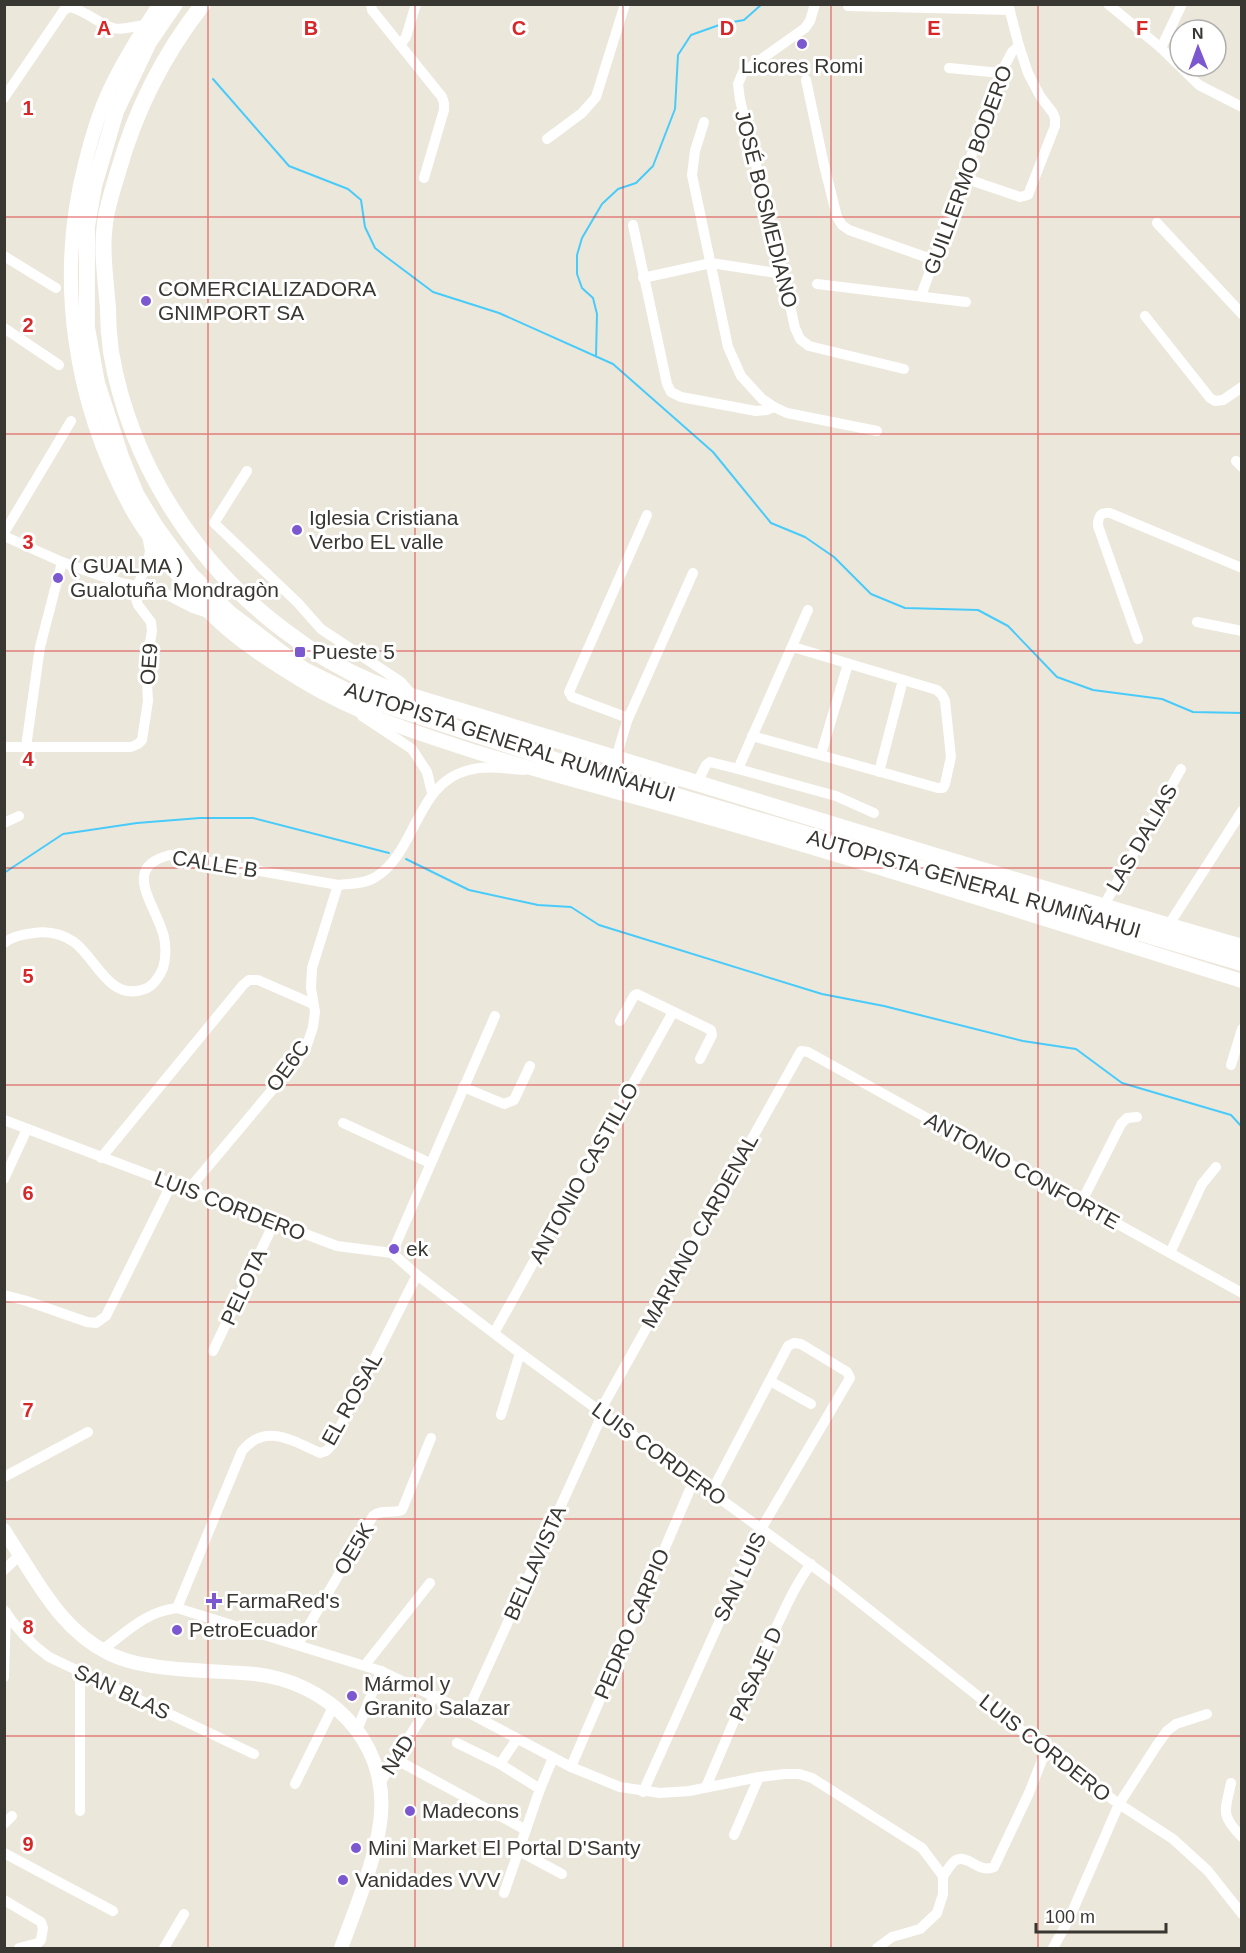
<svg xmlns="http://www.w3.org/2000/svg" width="1246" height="1953" font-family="Arial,sans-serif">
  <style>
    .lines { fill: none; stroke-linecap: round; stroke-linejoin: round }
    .stream { stroke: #49cbfa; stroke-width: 2 }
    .minor { stroke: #fff; stroke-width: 10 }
    .major { stroke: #fff; stroke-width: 14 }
    .highway { stroke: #fff; stroke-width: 16 }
    .grid { fill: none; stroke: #d62828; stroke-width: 1.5; stroke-opacity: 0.55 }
    .poi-dot { fill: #7b57d0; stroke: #fff; stroke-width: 2 }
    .labels { text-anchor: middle; stroke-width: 6; stroke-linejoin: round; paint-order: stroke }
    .poi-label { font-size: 21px; fill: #393732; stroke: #fff; text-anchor: start }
    .street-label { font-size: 21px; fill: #393732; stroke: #fff }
    .grid-label { font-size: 20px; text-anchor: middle; font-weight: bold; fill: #d62828; stroke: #fff; stroke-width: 6; stroke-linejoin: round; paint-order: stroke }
  </style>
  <rect width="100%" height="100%" fill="#ece7db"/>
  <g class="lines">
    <!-- stream -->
    <g class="stream">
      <polyline points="213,79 289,166 348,189 361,200 365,227 375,248 385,256 433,292 499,313 613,364 713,452 771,523 805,537 834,557 871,594 905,608 978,610 1008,626 1057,677 1093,690 1162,699 1193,712 1242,713"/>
      <polyline points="596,356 597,314 593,298 582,288 577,274 577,255 582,238 602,204 618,189 636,183 653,166 675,109 678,55 691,35 722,24 744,20 762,4"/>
      <polyline points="406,859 469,890 538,905 571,907 599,925 822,994 884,1006 1023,1041 1076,1049 1122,1083 1231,1115 1242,1127"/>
      <polyline points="4,873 63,834 137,823 200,818 253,818 389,853"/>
    </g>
    <!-- minor -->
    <g class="minor">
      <polyline points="371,4 372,10 442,97 444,103 444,110 424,178"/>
      <polyline points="815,4 810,21 805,28 743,72 738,84 740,100 783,274 795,328 800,339 809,346 904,369"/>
      <polyline points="1108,4 1161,48 1199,85 1242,107"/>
      <polyline points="848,6 1010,10"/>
      <polyline points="400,45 406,37 416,4"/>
      <polyline points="1161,48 1182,4"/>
      <polyline points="949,68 1001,73"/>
      <polyline points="806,80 824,165 837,217 842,225 849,230 934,260"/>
      <path d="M4,98L64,10L70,7C86,11 98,23 113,28C124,31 135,25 146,25"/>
      <polyline points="704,122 695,151 692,175 728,347 741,376 762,399 774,407 787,413 877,431"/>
      <polyline points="547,139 582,113 596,97 625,4"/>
      <polyline points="964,178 1020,197 1028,195 1055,126 1055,118 1053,113 1040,96 1028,73 1019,46 1008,4"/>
      <polyline points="1157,223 1242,314"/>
      <polyline points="633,225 667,384 671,392 681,397 756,411 767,410 774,407"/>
      <polyline points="4,256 56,288"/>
      <polyline points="643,278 711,263 783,274"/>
      <polyline points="817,284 966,302"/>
      <polyline points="921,296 1001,73 1012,52 1019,46"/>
      <polyline points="1145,316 1210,398 1215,401 1223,400 1242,387"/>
      <polyline points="4,328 59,365"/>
      <polyline points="1236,461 1242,467"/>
      <polyline points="247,471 214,523 298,603 321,629 401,682 412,695"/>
      <polyline points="4,533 71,421"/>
      <polyline points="4,536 62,562 121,583 158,590 193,608 208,613"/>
      <polyline points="1197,622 1242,631"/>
      <path d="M1138,639L1098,526C1098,517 1100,512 1110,513L1242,568"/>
      <polyline points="362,716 412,749 427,772 432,793"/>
      <polyline points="628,718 572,697 569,692 647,515"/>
      <polyline points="752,736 938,788 943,788 945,784 951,757 945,701 942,695 937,690 793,647"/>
      <polyline points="4,747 131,747 138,744 142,740 148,701 146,666 152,631 151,622 138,605 135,596 137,586 148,562 150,551 147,535"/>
      <polyline points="26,747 40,647 62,562"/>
      <polyline points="821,754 848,664"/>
      <polyline points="616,758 627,721 693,573"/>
      <polyline points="738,769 836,796 874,813"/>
      <polyline points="879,772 903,680"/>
      <polyline points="697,783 706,765 710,762 738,769 808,610"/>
      <polyline points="4,823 19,816"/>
      <polyline points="1103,907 1181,769"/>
      <polyline points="1168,926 1242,811"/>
      <path d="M4,943C13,936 23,934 34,933C48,931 62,934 74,942C97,959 109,1002 145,989C153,986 160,976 163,968C166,959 166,946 164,937C157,906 119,867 170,855L338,885C349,884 363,884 374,878C417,853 415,783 469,770C487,765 506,769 524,770"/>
      <polyline points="620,1021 634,996 637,994 711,1030 712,1035 700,1059"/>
      <polyline points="1231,1065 1242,1029"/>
      <polyline points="463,1087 504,1104 514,1100 530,1066"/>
      <polyline points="4,1120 337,1246 392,1253 417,1275 520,1353 833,1581 1046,1750 1119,1804 1173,1839 1208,1871 1242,1914"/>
      <polyline points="343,1123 430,1163"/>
      <polyline points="101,1158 243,985 249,980 258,980 313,1004"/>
      <polyline points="4,1179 27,1129"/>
      <polyline points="189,1189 299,1058 307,1045 313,1027 315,1012 311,988 312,968 338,885"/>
      <polyline points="1081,1203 1121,1124 1127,1118 1137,1117"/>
      <polyline points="392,1253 495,1016"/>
      <polyline points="1170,1253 1202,1184 1216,1167"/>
      <polyline points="4,1295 27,1301 87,1322 96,1323 106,1316 172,1183"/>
      <polyline points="494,1333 673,1012"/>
      <polyline points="213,1351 274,1223"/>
      <polyline points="770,1381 811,1404"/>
      <polyline points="600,1411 801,1051 808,1052 1242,1293"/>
      <polyline points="501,1415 520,1353"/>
      <polyline points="4,1477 88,1432"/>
      <polyline points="4,1570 20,1555"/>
      <path d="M177,1608L242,1451C265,1422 293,1441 320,1453L326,1451L330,1447L417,1275"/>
      <path d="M4,1610C16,1628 31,1644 49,1657L254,1754"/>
      <path d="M298,1644L373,1516C381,1509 393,1514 402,1510L431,1438"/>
      <path d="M102,1650C128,1631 145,1612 177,1608L381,1671L471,1714L571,1767L620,1787L660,1793L689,1791L759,1777L785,1774H799L812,1778L922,1848L943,1876V1894L937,1913L920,1929L892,1937L877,1948"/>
      <polyline points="365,1665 430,1583"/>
      <polyline points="80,1672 80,1811"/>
      <polyline points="4,1677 6,1612"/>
      <polyline points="467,1712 603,1413"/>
      <polyline points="357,1730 381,1671"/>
      <polyline points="457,1743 500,1764 540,1789"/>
      <polyline points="395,1759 526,1830"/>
      <polyline points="500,1764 517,1739"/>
      <polyline points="571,1767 694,1480"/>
      <polyline points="380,1783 435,1696"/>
      <path d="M1231,1783C1225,1811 1220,1815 1242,1837"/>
      <polyline points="295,1784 334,1705"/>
      <path d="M706,1787C727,1737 748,1687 771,1638C783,1614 794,1586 811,1564"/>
      <polyline points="643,1792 761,1529 850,1378 847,1372 801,1344 794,1343 788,1346 712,1491"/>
      <polyline points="4,1824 12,1816"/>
      <polyline points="734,1835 759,1777"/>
      <polyline points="519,1851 562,1874"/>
      <polyline points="4,1853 113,1911"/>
      <path d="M943,1876C947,1871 951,1863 956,1860C968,1854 979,1874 994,1867L1029,1793L1046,1750"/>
      <polyline points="504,1893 540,1789 553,1758"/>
      <polyline points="4,1900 41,1922 43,1928 41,1940 38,1943 19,1948"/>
      <polyline points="164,1948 184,1914"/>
      <polyline points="1053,1948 1069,1919 1119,1804 1157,1745 1167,1731 1176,1724 1207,1714"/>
    </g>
    <!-- major -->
    <g class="major">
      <path d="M160,4C142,31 124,60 110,89C99,112 91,139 85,164C55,280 74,403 131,508C142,529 157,547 171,566C183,583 196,600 211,614C238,641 271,662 304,682C357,714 417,733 476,752C564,779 653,801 741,827C909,875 1075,929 1242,981"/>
      <path d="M4,1530C11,1542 19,1553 26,1565C48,1600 70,1634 108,1653C144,1672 214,1670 255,1674C327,1682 387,1739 381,1814C378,1854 355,1910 341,1948"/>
    </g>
    <!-- highway -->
    <g class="highway">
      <polyline points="175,4 149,42 116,111 94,186 87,226 87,328 97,383 121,457 136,494 156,527 191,575 228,612 304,670 349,692 397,709 548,758 1242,963"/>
      <path d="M203,4C163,55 135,111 118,172C113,189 107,206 105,223C101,251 106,281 108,309C108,323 109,338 111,352C130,463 195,564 285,631C311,651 343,670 374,683C409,697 446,706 481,717C533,733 586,749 638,765C839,826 1040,889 1242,947"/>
    </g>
  </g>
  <!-- grid -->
  <path class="grid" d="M208,4V1948M415,4V1948M623,4V1948M831,4V1948M1038,4V1948M4,217H1242M4,434H1242M4,651H1242M4,868H1242M4,1085H1242M4,1302H1242M4,1519H1242M4,1736H1242"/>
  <!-- markers -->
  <g class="poi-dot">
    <circle cx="802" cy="44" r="6"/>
    <circle cx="146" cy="301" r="6"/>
    <circle cx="297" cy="530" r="6"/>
    <circle cx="58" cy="578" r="6"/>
    <rect x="294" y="646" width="12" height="12" rx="3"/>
    <circle cx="394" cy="1249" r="6"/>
    <path d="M211 1592h6v6h6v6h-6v6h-6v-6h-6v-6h6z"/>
    <circle cx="177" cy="1630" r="6"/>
    <circle cx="352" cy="1696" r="6"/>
    <circle cx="410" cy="1811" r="6"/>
    <circle cx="356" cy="1848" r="6"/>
    <circle cx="343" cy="1880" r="6"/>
  </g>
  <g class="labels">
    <!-- poi labels -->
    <g class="poi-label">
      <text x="802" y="73" text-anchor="middle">Licores Romi</text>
      <text x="158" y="296">COMERCIALIZADORA<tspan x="158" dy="24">GNIMPORT SA</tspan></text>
      <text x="309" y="525">Iglesia Cristiana<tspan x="309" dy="24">Verbo EL valle</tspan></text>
      <text x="70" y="573">( GUALMA )<tspan x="70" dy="24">Gualotuña Mondragòn</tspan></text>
      <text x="312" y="659">Pueste 5</text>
      <text x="406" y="1256">ek</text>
      <text x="226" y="1608">FarmaRed's</text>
      <text x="189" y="1637">PetroEcuador</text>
      <text x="364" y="1691">Mármol y<tspan x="364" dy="24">Granito Salazar</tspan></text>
      <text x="422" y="1818">Madecons</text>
      <text x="368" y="1855">Mini Market El Portal D'Santy</text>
      <text x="355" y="1887">Vanidades VVV</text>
    </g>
    <!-- street labels -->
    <g class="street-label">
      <text transform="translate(968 170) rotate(-70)" y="7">GUILLERMO BODERO</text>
      <text transform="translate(766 209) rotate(76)" y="7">JOSÉ BOSMEDIANO</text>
      <text transform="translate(149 664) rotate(-86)" y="7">OE9</text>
      <text transform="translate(510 742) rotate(18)" y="7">AUTOPISTA GENERAL RUMIÑAHUI</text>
      <text transform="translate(1142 838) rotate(-60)" y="7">LAS DALIAS</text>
      <text transform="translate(215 864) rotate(9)" y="7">CALLE B</text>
      <text transform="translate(974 884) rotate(16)" y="7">AUTOPISTA GENERAL RUMIÑAHUI</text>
      <text transform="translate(288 1066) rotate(-54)" y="7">OE6C</text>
      <text transform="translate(1022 1171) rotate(29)" y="7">ANTONIO CONFORTE</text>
      <text transform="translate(584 1173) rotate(-61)" y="7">ANTONIO CASTILLO</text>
      <text transform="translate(230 1206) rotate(21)" y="7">LUIS CORDERO</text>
      <text transform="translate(700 1231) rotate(-61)" y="7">MARIANO CARDENAL</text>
      <text transform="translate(244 1287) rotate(-65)" y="7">PELOTA</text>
      <text transform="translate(352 1399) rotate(-61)" y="7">EL ROSAL</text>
      <text transform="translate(659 1454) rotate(36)" y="7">LUIS CORDERO</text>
      <text transform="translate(354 1549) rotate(-59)" y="7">OE5K</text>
      <text transform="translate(535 1563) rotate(-66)" y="7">BELLAVISTA</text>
      <text transform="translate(740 1577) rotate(-65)" y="7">SAN LUIS</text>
      <text transform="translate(632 1624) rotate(-67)" y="7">PEDRO CARPIO</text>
      <text transform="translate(756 1674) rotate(-66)" y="7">PASAJE D</text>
      <text transform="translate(122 1692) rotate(25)" y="7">SAN BLAS</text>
      <text transform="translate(1045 1748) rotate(38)" y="7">LUIS CORDERO</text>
      <text transform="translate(398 1755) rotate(-58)" y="7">N4D</text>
    </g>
  </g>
  <g class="grid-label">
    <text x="104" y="35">A</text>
    <text x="311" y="35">B</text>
    <text x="519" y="35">C</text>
    <text x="727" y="35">D</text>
    <text x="934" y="35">E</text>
    <text x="1142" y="35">F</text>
    <text x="28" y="115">1</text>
    <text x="28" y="332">2</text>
    <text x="28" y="549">3</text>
    <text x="28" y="766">4</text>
    <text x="28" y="983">5</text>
    <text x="28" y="1200">6</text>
    <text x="28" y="1417">7</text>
    <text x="28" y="1634">8</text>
    <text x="28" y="1851">9</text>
  </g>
  <!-- border -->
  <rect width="1246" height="1953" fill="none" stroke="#393732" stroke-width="12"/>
  <!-- north arrow -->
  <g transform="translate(1198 48) rotate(359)"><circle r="28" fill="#ffffff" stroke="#b0afad" stroke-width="1.5"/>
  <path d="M0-4.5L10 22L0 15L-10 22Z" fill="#7b57d0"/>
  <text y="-9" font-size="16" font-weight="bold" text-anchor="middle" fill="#393732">N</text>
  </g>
  <!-- scale -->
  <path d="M1036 1923v9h130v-9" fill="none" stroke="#393732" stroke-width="3"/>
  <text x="1045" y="1923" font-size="18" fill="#393732" stroke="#ffffff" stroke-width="4.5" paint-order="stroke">100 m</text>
</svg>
